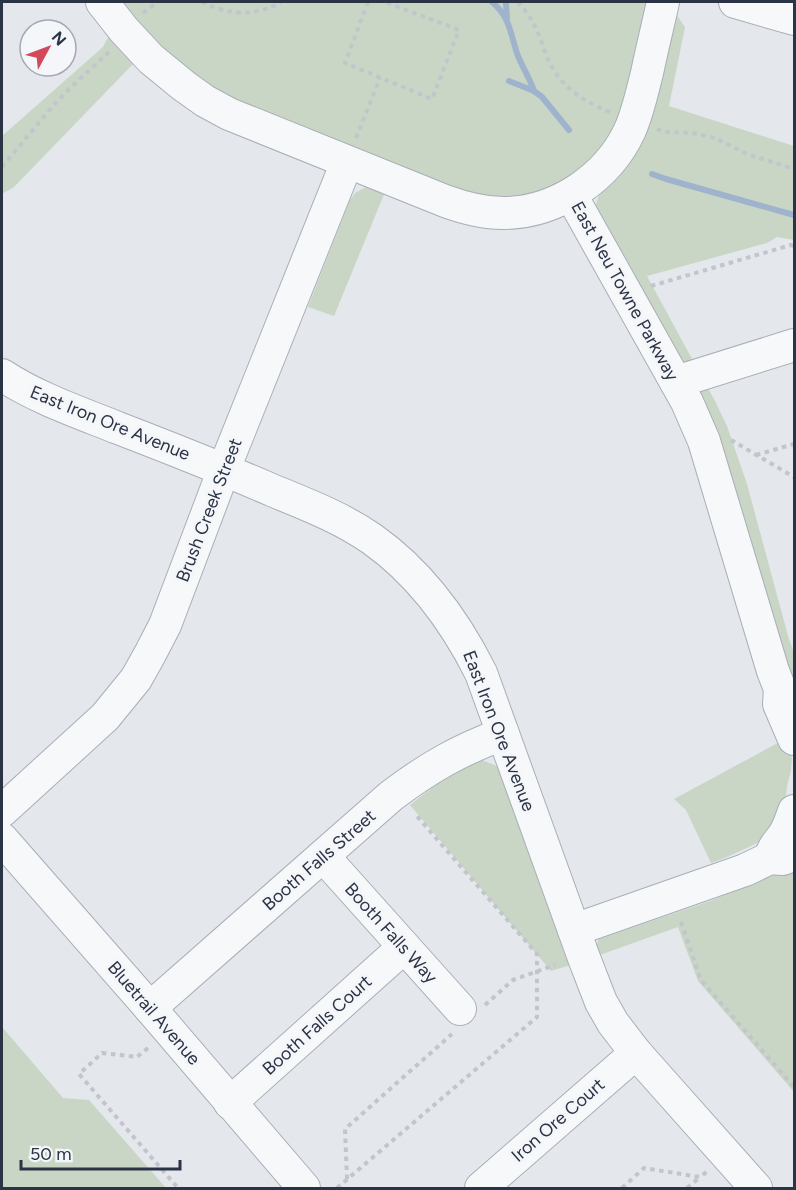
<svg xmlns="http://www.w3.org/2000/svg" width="796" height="1190" font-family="Figtree,sans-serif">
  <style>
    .green { fill: #c9d6c5 }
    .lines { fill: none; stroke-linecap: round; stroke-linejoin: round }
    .stream { stroke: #9fb4cc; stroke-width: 6 }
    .minor-casing { stroke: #a9aeb7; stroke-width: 34 }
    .path { stroke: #c2c5cb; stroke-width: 4; stroke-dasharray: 4.5 4.5; stroke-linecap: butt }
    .minor { stroke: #f7f8fa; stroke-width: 32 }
    .labels { text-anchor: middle; stroke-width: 6; stroke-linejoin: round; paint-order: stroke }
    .street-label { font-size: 18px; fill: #2b3445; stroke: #f4f6f9 }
  </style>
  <rect width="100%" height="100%" fill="#e4e7ec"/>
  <!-- green -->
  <g class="green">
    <polygon points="119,2 649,2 624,109 604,148 564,183 535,194 494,199 462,195 276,121 212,88 166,53"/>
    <polygon points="676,14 685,27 669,106 794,146 794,240 777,237 767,243 647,276 716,403 727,426 747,484 788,636 794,653 794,684 595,207 601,190"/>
    <polygon points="109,35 134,63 14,187 2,194 2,136 103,47"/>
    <polygon points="368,186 385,192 334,316 308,307 350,200 355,193"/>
    <polygon points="787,738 792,758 791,771 787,786 785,803 764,840 727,857 711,863 686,810 674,799"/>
    <polygon points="477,758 499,767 571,965 551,971 410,805 451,773"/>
    <polygon points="794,863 794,1092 698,981 678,927 597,956 596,946 599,939 710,901 757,882"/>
    <polygon points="2,1027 63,1098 89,1100 166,1188 2,1188"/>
  </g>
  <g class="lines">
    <!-- stream -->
    <g class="stream">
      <path d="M492,2C511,18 510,34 518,56C523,68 530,79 534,91"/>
      <polyline points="506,4 507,18"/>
      <polyline points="509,81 534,91 542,97 569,130"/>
      <polyline points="652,174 666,179 794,215"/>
    </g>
    <!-- minor casing -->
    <g class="minor-casing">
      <g id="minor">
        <path d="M102,2L124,30L151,59L184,86L205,101L229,114L445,201C464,208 483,213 503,213C556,213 608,178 630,130C638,112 642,92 647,73C652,49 658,25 663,2"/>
        <polyline points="735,2 794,19"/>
        <polyline points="571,195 687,402 704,441 773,671 780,689 794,703"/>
        <path d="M2,375C37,398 78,412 118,428C170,448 223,469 274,491C308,505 342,518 372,539C420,573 455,621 481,673L584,958L601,1002L613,1023L636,1053L756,1188"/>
        <polyline points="676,382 794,345"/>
        <polyline points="780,689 779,704 794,739"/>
        <polyline points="2,811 105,717 136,679 150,654 165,625 224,469 347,162"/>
        <polyline points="2,839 150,1008 304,1188"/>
        <polyline points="323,856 460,1009"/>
        <path d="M770,858C774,845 776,846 783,836C788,829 791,820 794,811"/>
        <polyline points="574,930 745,870 770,858 783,859 794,854"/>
        <path d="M150,1008L391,796C428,768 459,750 503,734"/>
        <polyline points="230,1103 404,947"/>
        <polyline points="481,1188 636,1053"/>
      </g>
    </g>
    <!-- path -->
    <g class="path">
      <path d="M202,2C228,15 255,17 281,2"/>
      <polyline points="368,2 345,63 432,99 459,30 385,2"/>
      <path d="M518,2C526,11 533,21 538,33C543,44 546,57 552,67C565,90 587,103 610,112"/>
      <polyline points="143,13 158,2"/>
      <polyline points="657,129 664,132 692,133 715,138 747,154 794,169"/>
      <polyline points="356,138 380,78"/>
      <polyline points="2,167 52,107 69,89 109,52"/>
      <polyline points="651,286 791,245 794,246"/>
      <polyline points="731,440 794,477"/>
      <polyline points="756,455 794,444"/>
      <polyline points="681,922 701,980 794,1087"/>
      <polyline points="485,1005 513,980 555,965"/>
      <polyline points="148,1048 137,1057 102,1053 79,1074 178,1188"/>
      <polyline points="347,1179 345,1129 452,1034"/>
      <polyline points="337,1188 537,1017 537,954 415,814"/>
      <polyline points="622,1188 644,1168 700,1177 709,1170"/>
      <polyline points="687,1188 699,1178"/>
    </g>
    <!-- minor -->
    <use href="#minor" class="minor"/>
  </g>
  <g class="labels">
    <!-- street labels -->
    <g class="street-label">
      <text transform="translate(625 291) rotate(61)" y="6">East Neu Towne Parkway</text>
      <text transform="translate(110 423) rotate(22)" y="6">East Iron Ore Avenue</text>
      <text transform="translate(209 510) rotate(-69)" y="6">Brush Creek Street</text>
      <text transform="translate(499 731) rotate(69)" y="6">East Iron Ore Avenue</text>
      <text transform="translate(319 860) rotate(-41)" y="6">Booth Falls Street</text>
      <text transform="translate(391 933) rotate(48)" y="6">Booth Falls Way</text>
      <text transform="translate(154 1013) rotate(49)" y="6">Bluetrail Avenue</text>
      <text transform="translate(317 1025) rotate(-42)" y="6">Booth Falls Court</text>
      <text transform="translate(558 1120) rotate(-41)" y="6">Iron Ore Court</text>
    </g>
  </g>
  <!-- border -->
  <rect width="796" height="1190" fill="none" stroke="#2b3445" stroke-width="6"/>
  <!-- north arrow -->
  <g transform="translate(48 48) rotate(49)"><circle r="28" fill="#f4f6f9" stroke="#a4a8b1" stroke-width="1.5"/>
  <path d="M0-4.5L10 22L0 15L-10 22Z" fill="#d1495b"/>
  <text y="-9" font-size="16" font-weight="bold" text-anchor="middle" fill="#2b3445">N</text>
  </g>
  <!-- scale -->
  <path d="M21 1160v9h159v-9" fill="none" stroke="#2b3445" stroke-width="3"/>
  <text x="30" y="1160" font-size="18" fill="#2b3445" stroke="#f4f6f9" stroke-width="4.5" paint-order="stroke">50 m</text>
</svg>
